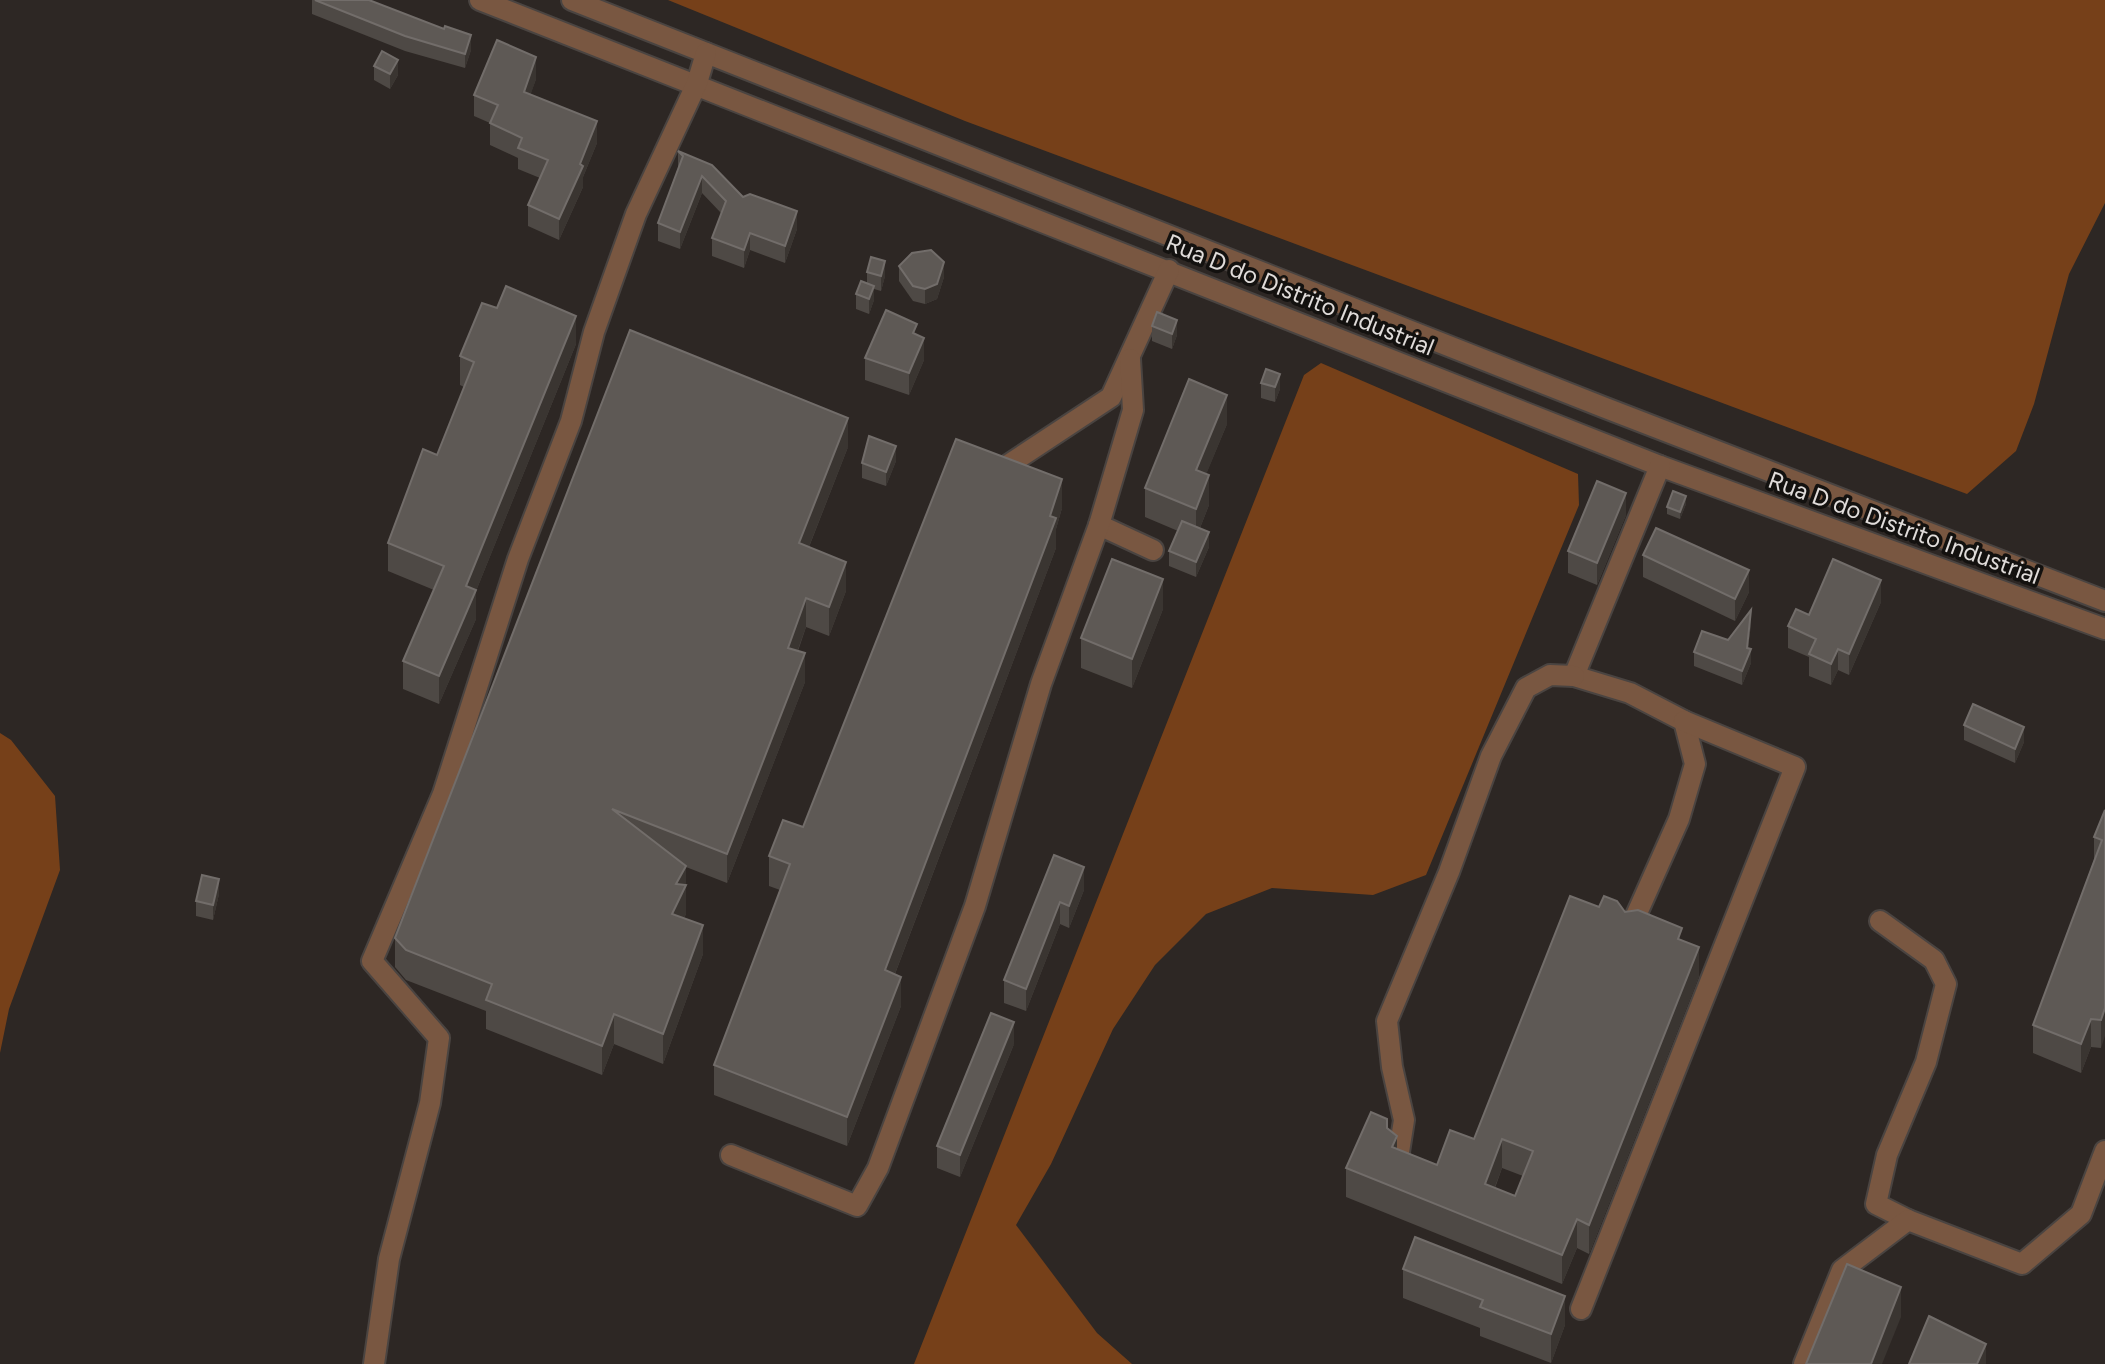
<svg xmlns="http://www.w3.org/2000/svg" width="2105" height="1364" font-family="Figtree,sans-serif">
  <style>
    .green { fill: #764019 }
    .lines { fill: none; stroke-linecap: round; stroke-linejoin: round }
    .minor-casing { stroke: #4a4441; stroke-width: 24 }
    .minor { stroke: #795741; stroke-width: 20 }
    .wall { fill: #4e4945; fill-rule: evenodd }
    .shaded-wall { fill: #3a3531 }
    .building { fill: #5e5955; stroke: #726d6a; stroke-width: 2; fill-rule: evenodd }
    .labels { text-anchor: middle; stroke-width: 7; stroke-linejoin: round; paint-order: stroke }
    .street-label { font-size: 24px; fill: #e0dcda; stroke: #13110f }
  </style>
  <rect width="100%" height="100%" fill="#2d2724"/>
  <!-- green -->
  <g class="green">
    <polygon points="668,0 2105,0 2105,203 2069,274 2034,404 2016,451 1967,494 965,121"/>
    <polygon points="1321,363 1578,474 1579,505 1426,875 1373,895 1272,888 1206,914 1155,965 1113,1029 1051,1164 1016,1225 1097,1333 1132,1364 914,1364 1304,375"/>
    <polygon points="0,733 11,740 55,796 60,870 9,1009 0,1053"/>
  </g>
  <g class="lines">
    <!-- minor casing -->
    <g class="minor-casing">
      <g id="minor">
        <polyline points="480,0 1660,466 2105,629"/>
        <polyline points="572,0 1603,407 2105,601"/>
        <polyline points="1005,467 1111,397 1169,270"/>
        <polyline points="1099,525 1153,550"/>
        <polyline points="1880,921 1934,960 1946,984 1926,1062 1887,1155 1876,1204 1908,1220"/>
        <polyline points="1630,929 1679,819 1695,764 1684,721 1630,693 1574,676 1660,466"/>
        <polyline points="1399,1152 1404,1120 1392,1067 1387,1021 1449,872 1491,756 1526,688 1550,675 1574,676"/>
        <polyline points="731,1155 857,1206 878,1168 975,906 1041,684 1099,525 1133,410 1130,359"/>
        <polyline points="1581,1309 1795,767 1684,721"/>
        <polyline points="374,1364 389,1259 430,1103 439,1038 372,961 443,794 518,559 571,421 594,332 636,214 697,83 706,53"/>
        <polyline points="1804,1364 1842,1270 1908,1220 2022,1264 2081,1214 2105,1151"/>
      </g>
    </g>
    <!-- minor -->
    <use href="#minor" class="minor"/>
  </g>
  <!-- wall -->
  <g class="wall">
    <polygon points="312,0 369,0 471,50 465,68 405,51 312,14"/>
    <polygon points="374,66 398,75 390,89 374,80"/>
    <polygon points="536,79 530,95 597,143 583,177 583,187 559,240 528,226 528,205 540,178 518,169 518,158 490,145 490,123 474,116 474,95"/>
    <polygon points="678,151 743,197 797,229 785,263 750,250 744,268 712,256 712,238 721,213 702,193 680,249 658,241 658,223 678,168"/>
    <polygon points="899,266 944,277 937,299 925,304 913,301 899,281"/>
    <polygon points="867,272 885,276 881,291 874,289 874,300 869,314 856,309 856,294 867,283"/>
    <polygon points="1152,326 1177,335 1172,349 1152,341"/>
    <polygon points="917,335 924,360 909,395 865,380 865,358"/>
    <polygon points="576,344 476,591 476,619 439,704 403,689 403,661 434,590 388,571 388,543 437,455 464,387 460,385 460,356"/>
    <polygon points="1261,383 1280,389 1275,402 1261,398"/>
    <polygon points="1227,424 1206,474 1209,505 1200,528 1209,547 1196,577 1169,566 1169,551 1178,531 1145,517 1145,488"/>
    <polygon points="848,447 809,547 846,591 829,636 806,627 798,651 805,682 727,883 686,867 686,914 684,918 703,954 663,1064 614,1044 602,1075 486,1029 486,1011 406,980 395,967 395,938"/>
    <polygon points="896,461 886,486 862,478 862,463"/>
    <polygon points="1686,504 1680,519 1667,514 1667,507"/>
    <polygon points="1062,508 1056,529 1056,548 895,974 901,1006 847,1146 714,1095 714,1065 780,890 769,886 769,856 803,827"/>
    <polygon points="1626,515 1597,585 1568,573 1568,551"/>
    <polygon points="1643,555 1749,592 1735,621 1643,577"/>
    <polygon points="1881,602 1849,675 1838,670 1831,685 1809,676 1809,657 1788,648 1788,626 1809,615"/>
    <polygon points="1163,609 1132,688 1081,668 1081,638"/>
    <polygon points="1751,624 1748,648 1751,663 1742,685 1694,666 1694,652 1728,640"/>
    <polygon points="1964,725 2024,742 2015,763 1964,740"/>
    <polygon points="2105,810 2101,1048 2091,1047 2081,1073 2033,1053 2033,1025 2094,860 2094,837"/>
    <polygon points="1054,855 1084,890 1069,928 1060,924 1026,1011 1004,1003 1004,980"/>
    <polygon points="219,894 213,920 196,916 196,901"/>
    <path d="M1625,912L1682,940L1699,976L1589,1254L1577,1248L1562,1284L1346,1197V1168L1387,1128L1397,1149L1437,1165L1474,1139ZM1502,1168L1523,1176L1515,1196L1495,1188Z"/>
    <polygon points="1014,1044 960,1177 937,1168 937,1146"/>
    <polygon points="1403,1269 1565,1325 1551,1363 1480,1336 1480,1328 1403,1298"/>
  </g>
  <!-- shaded-wall -->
  <g class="shaded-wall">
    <polygon points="471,35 471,50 465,68 465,54"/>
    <polygon points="536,57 536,79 524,114 524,92"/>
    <polygon points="398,60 398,75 390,89 390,74"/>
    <polygon points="597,121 597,143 583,177 583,187 559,240 559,219"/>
    <polygon points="702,176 702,193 680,249 680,232"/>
    <polygon points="797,211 797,229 785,263 785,246"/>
    <polygon points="750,233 750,250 744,268 744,250"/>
    <polygon points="885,261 885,276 881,291 881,276"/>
    <polygon points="944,262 944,277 937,299 925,304 925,289"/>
    <polygon points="874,286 874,300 869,314 869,299"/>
    <polygon points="576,316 576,344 476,591 476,619 439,704 439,676 466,586"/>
    <polygon points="1177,320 1177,335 1172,349 1172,334"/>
    <polygon points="924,338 924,360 909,395 909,373"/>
    <polygon points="1280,374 1280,389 1275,402 1275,387"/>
    <polygon points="1227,395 1227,424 1196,499 1196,470"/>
    <polygon points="848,418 848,447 799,572 799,543"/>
    <polygon points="896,446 896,461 886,486 886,472"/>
    <polygon points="1209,475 1209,505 1196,538 1196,509"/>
    <polygon points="1062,479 1062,508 1056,529 1056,548 885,1000 885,970 1050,516"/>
    <polygon points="1626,493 1626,515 1597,585 1597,563"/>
    <polygon points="1686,496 1686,504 1680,519 1680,512"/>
    <polygon points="1209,532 1209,547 1196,577 1196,562"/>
    <polygon points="846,562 846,591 829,636 829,607"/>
    <polygon points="1749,570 1749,592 1735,621 1735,599"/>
    <polygon points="1163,579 1163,609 1132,688 1132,659"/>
    <polygon points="1881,580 1881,602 1849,675 1849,654"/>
    <polygon points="806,598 806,627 788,677 788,648"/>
    <polygon points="1751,610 1751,624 1747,658 1751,649 1751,663 1742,685 1742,671"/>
    <polygon points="1838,649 1838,670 1831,685 1831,664"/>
    <polygon points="805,653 805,682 727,883 727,854"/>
    <polygon points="2024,727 2024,742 2015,763 2015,749"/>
    <polygon points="686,866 686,914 672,943 672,914 676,884"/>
    <polygon points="1084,867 1084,890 1069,928 1069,906"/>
    <polygon points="219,879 219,894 213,920 213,905"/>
    <polygon points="1060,902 1060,924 1026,1011 1026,989"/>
    <polygon points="703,925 703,954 663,1064 663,1034"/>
    <polygon points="1699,947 1699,976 1589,1254 1589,1225"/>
    <polygon points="901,977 901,1006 847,1146 847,1117"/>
    <polygon points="2105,1008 2105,1036 2101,1048 2101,1020"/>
    <polygon points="614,1014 614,1044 602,1075 602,1046"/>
    <polygon points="2091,1019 2091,1047 2081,1073 2081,1044"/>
    <polygon points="1014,1022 1014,1044 960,1177 960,1155"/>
    <polygon points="1397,1136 1397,1165 1392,1147"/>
    <polygon points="1502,1139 1502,1168 1485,1213 1485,1184"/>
    <polygon points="1577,1219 1577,1248 1562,1284 1562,1255"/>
    <polygon points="1901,1287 1901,1317 1882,1364 1871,1364"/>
    <polygon points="1565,1296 1565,1325 1551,1363 1551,1334"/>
    <polygon points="1986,1344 1986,1364 1977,1364"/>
  </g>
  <!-- building -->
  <g class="building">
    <polygon points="315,0 369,0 444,29 445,26 471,35 465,54 405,36"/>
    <polygon points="497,40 536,57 524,92 597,121 580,164 583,166 559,219 528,205 548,160 518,148 522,138 490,123 498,105 474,95"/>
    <polygon points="382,51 398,60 390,74 374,66"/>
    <polygon points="678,151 712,165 743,197 750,194 797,211 785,246 750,233 744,250 712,238 726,201 702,176 680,232 658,223 683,156"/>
    <polygon points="931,250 944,262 937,284 925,289 913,286 899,266 912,253"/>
    <polygon points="871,257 885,261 881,276 867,272"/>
    <polygon points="861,281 874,286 869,299 856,294"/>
    <polygon points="506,286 576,316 466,586 476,590 439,676 403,661 444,566 388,543 423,449 437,455 474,362 460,356 482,303 497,308"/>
    <polygon points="886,310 917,324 913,333 924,338 909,373 865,358"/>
    <polygon points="1157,312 1177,320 1172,334 1152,326"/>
    <polygon points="630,330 848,418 799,543 846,562 829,607 806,598 788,648 805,653 727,854 612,809 686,866 676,884 686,885 672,914 703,925 663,1034 614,1014 602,1046 486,1000 492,984 406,950 395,938"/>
    <polygon points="1266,369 1280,374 1275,387 1261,383"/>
    <polygon points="1189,379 1227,395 1196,470 1209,475 1196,509 1145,488"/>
    <polygon points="869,436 896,446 886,472 862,463"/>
    <polygon points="956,439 1062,479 1050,516 1056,518 885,970 901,977 847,1117 714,1065 790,864 769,856 783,820 803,827"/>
    <polygon points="1597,481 1626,493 1597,563 1568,551"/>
    <polygon points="1673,491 1686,496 1680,512 1667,507"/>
    <polygon points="1182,521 1209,532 1196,562 1169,551"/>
    <polygon points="1656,528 1749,570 1735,599 1643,555"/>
    <polygon points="1112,559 1163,579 1132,659 1081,638"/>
    <polygon points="1833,559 1881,580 1849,654 1838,649 1831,664 1809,654 1816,639 1788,626 1796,609 1809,615"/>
    <polygon points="1751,610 1747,648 1751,649 1742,671 1694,652 1702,631 1728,640"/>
    <polygon points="1973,704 2024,727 2015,749 1964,725"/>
    <polygon points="2105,810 2105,1008 2101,1020 2091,1019 2081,1044 2033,1025 2102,840 2094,837"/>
    <polygon points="1054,855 1084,867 1069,906 1060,902 1026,989 1004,980"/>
    <polygon points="202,875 219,879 213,905 196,901"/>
    <path d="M1570,896L1599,907L1604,896L1617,901L1625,912L1638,910L1682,928L1678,939L1699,947L1589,1225L1577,1219L1562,1255L1346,1168L1371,1112L1387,1119V1128L1397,1136L1392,1147L1437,1165L1450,1130L1474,1139ZM1502,1139L1533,1151L1515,1196L1485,1184Z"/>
    <polygon points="991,1013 1014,1022 960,1155 937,1146"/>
    <polygon points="1415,1237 1565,1296 1551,1334 1480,1307 1483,1300 1403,1269"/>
    <polygon points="1847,1264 1901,1287 1871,1364 1806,1364"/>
    <polygon points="1929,1316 1986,1344 1977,1364 1909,1364"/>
  </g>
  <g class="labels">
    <!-- street labels -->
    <g class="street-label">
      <text transform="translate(1300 295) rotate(22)" y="8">Rua D do Distrito Industrial</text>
      <text transform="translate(1904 528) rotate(20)" y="8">Rua D do Distrito Industrial</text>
    </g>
  </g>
</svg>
